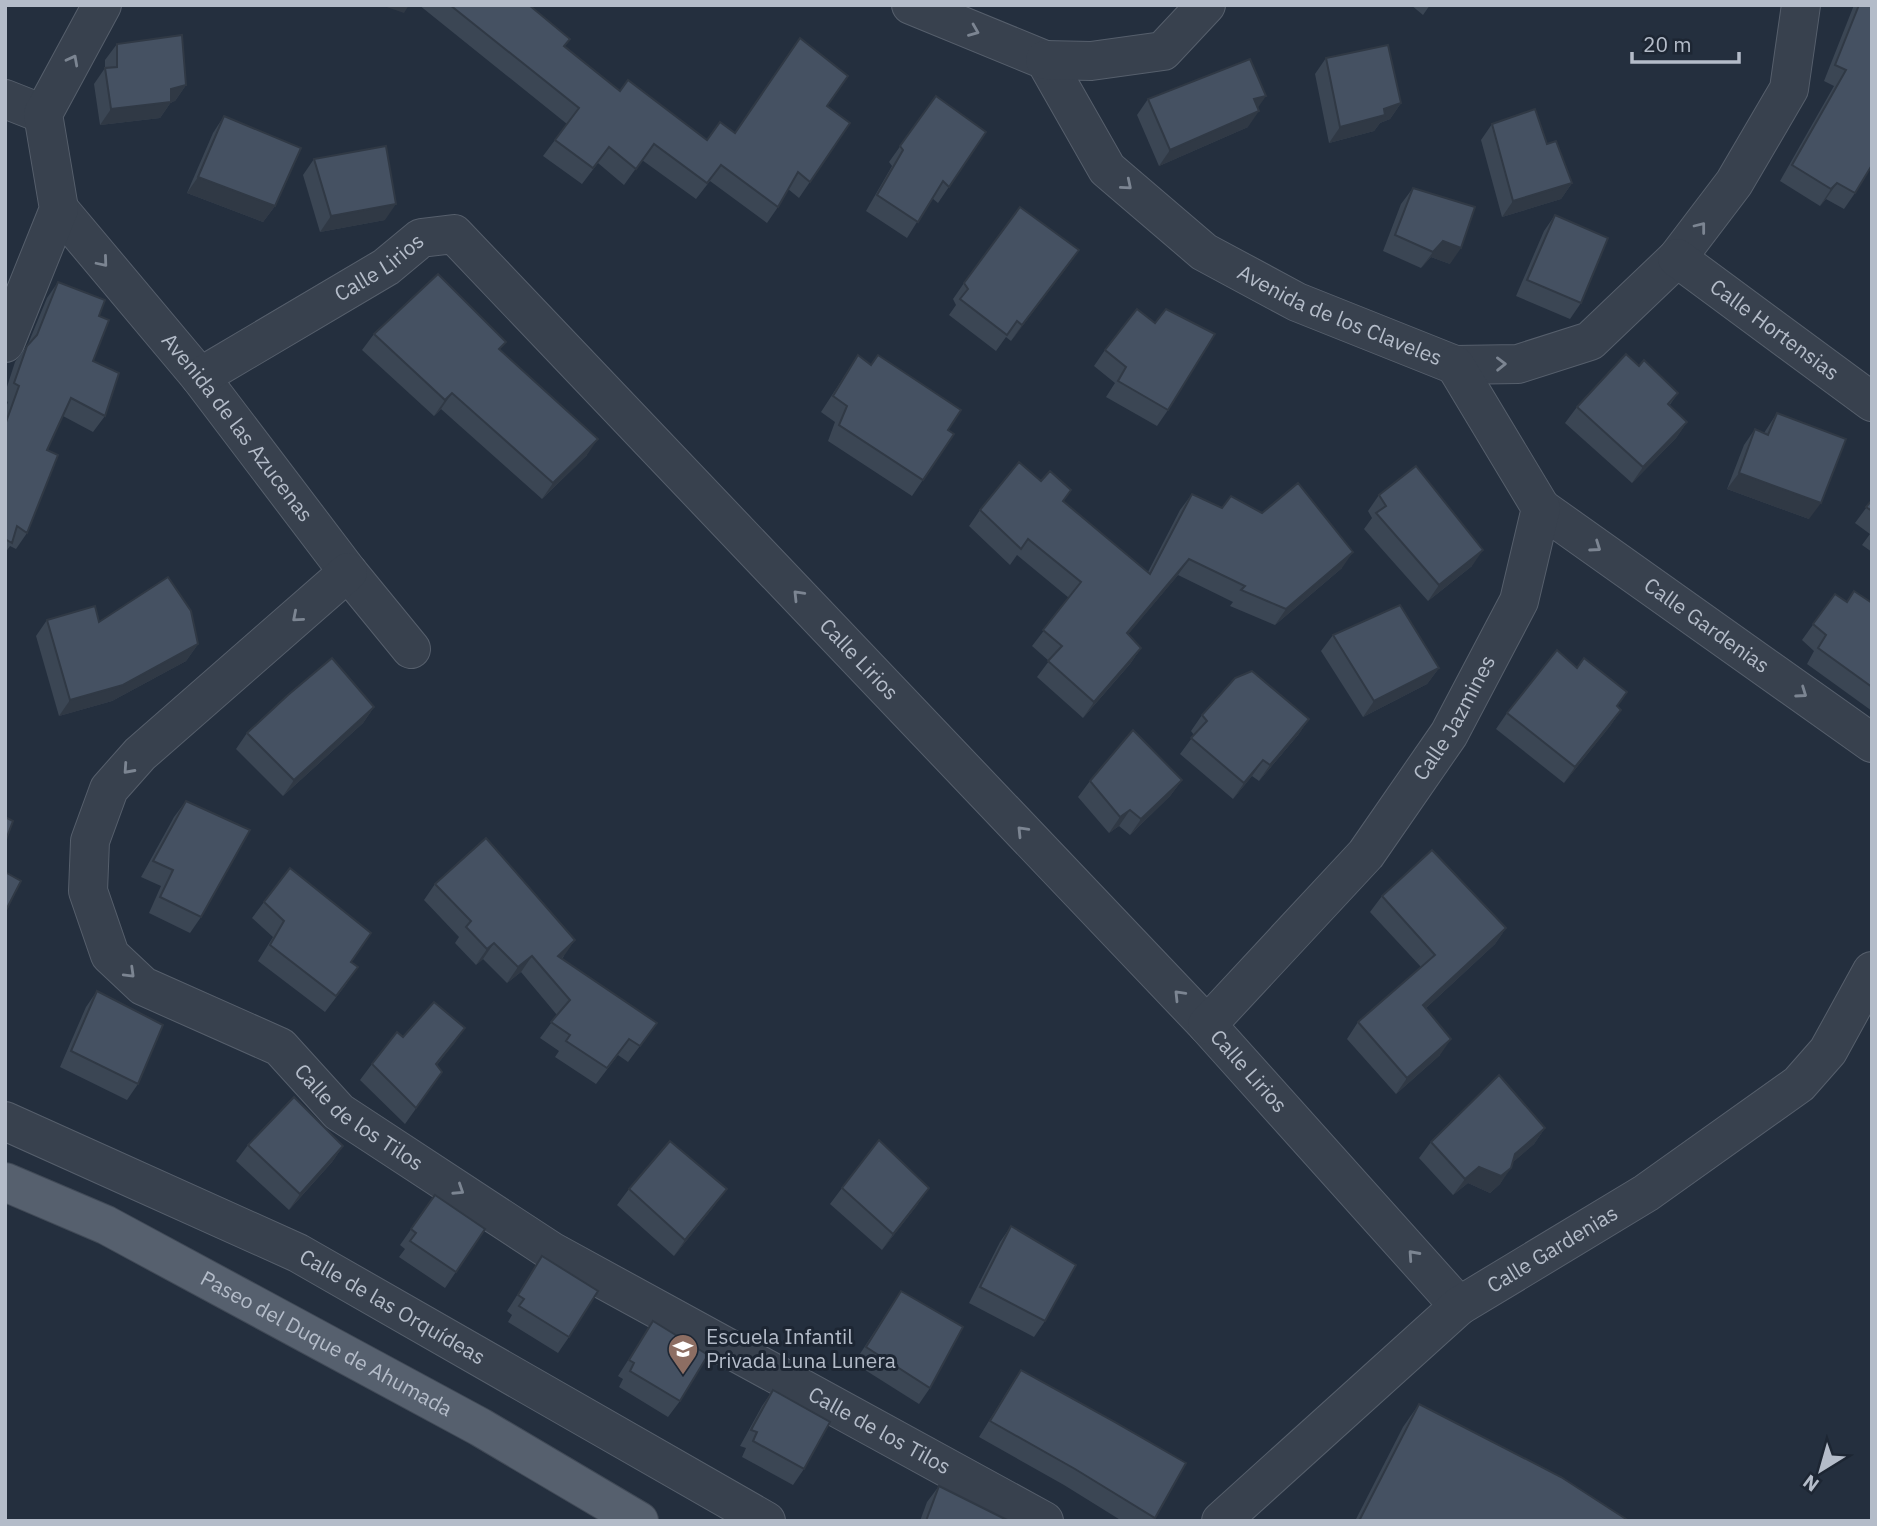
<svg xmlns="http://www.w3.org/2000/svg" width="1877" height="1526" font-family="'IBM Plex Sans',sans-serif">
  <style>
    .lines { fill: none; stroke-linecap: round; stroke-linejoin: round }
    .minor-casing { stroke: #565f6c; stroke-width: 40 }
    .major-casing { stroke: #414a57; stroke-width: 40 }
    .minor { stroke: #38414e; stroke-width: 38 }
    .major { stroke: #56606e; stroke-width: 38 }
    .wall { fill: #3b4654 }
    .shaded-wall { fill: #303945 }
    .building { fill: #455162; stroke: #303945; stroke-width: 2 }
    .oneway { stroke: #7c8592 }
    .labels { text-anchor: middle; stroke-width: 6; stroke-linejoin: round; paint-order: stroke }
    .street-label { font-size: 21px; fill: #b4bcc9; stroke: #1d2633 }
    .poi-label { font-size: 21px; fill: #b4bcc9; stroke: #1d2633; text-anchor: start }
  </style>
  <rect width="100%" height="100%" fill="#242f3e"/>
  <g class="lines">
    <!-- minor casing -->
    <g class="minor-casing">
      <g id="minor">
        <path id="s1" d="M911,5L1045,60L1107,169L1204,252L1297,302L1455,365L1518,364L1590,341L1677,258L1734,183L1789,89L1801,5"/>
        <polyline points="1045,60 1091,61 1163,51 1206,5"/>
        <polyline points="5,99 43,114"/>
        <path id="s2" d="M59,209L200,377L348,572L411,649"/>
        <path id="s3" d="M1677,258L1872,402"/>
        <polyline points="5,343 59,209 43,114 102,5"/>
        <path id="s4" d="M200,377L386,267L421,238L454,234L1207,1025L1459,1306"/>
        <path id="s5" d="M1541,508L1872,743"/>
        <path id="s6" d="M348,572L140,754L109,789L90,841L88,891L110,955L143,986L280,1047L339,1112L551,1251L1044,1521"/>
        <path id="s7" d="M1207,1025L1366,854L1449,734L1519,601L1541,508L1455,365"/>
        <path id="s8" d="M5,1121L298,1253L766,1521"/>
        <path id="s9" d="M1221,1521L1459,1306L1646,1193L1799,1084L1828,1051L1872,971"/>
      </g>
    </g>
    <!-- major casing -->
    <g class="major-casing">
      <g id="major">
        <path id="s10" d="M5,1182L106,1225L480,1427L639,1521"/>
      </g>
    </g>
    <!-- minor -->
    <use href="#minor" class="minor"/>
    <!-- major -->
    <use href="#major" class="major"/>
  </g>
  <!-- wall -->
  <g class="wall">
    <polygon points="419,5 529,5 564,47 620,91 707,140 735,133 827,106 850,123 799,198 788,189 778,207 767,223 710,181 696,199 642,160 624,185 598,163 582,184 543,156 567,124"/>
    <polygon points="1411,5 1430,5 1423,15"/>
    <polygon points="1854,5 1872,5 1855,193 1844,209 1826,199 1820,206 1780,181 1834,86 1824,81"/>
    <polygon points="117,44 186,85 175,101 171,102 160,118 100,125 94,84 105,68 105,60"/>
    <polygon points="1326,58 1401,103 1390,119 1380,123 1374,131 1329,143 1315,74"/>
    <polygon points="936,96 986,132 938,203 932,198 907,238 866,211 892,166 889,162"/>
    <polygon points="1148,99 1248,127 1159,166 1137,115"/>
    <polygon points="224,116 275,206 263,222 187,193 213,133"/>
    <polygon points="1492,124 1547,144 1572,183 1561,199 1502,217 1481,140"/>
    <polygon points="314,159 385,220 320,232 303,175"/>
    <polygon points="1413,188 1450,264 1431,257 1421,268 1383,251 1401,204"/>
    <polygon points="1555,215 1581,303 1570,319 1516,296 1544,231"/>
    <polygon points="1079,250 1011,341 1006,337 996,351 949,315 956,305 953,299 964,283"/>
    <polygon points="58,282 99,316 93,361 105,416 93,432 63,416 47,450 27,533 16,549 10,546 5,553 5,410 8,402 5,400 5,393 15,362 28,344 47,298"/>
    <polygon points="1155,323 1168,410 1157,426 1106,397 1115,383 1094,366 1105,350"/>
    <polygon points="374,334 500,350 587,455 542,499 441,409 434,416 362,350"/>
    <polygon points="858,355 954,434 912,496 828,441 835,422 821,412"/>
    <polygon points="1639,366 1678,393 1669,406 1687,422 1676,438 1632,483 1565,423 1577,407"/>
    <polygon points="1777,413 1809,519 1727,489 1744,445 1755,429 1764,433"/>
    <polygon points="1192,494 1342,568 1275,625 1230,606 1233,602 1178,575 1128,634 1141,648 1130,664 1083,718 1037,677 1049,661 1032,646 1069,598 1017,555 1010,565 969,526 980,510 1063,501 1148,572 1180,510"/>
    <polygon points="1379,495 1472,566 1428,601 1364,529 1372,518 1368,511"/>
    <polygon points="1872,500 1872,552 1862,545 1870,534 1855,523"/>
    <polygon points="1835,594 1846,602 1872,603 1872,711 1807,664 1814,651 1802,640"/>
    <polygon points="47,620 99,622 198,644 186,661 112,701 59,716 36,636"/>
    <polygon points="1333,635 1439,668 1427,684 1363,717 1321,651"/>
    <polygon points="1617,706 1621,710 1610,726 1564,783 1496,729 1507,713"/>
    <polygon points="374,707 363,723 283,796 236,749 247,733"/>
    <polygon points="1202,715 1309,719 1298,735 1259,781 1252,776 1233,799 1180,754 1194,735 1191,731"/>
    <polygon points="1182,780 1170,796 1130,835 1119,826 1109,833 1078,797 1090,781"/>
    <polygon points="186,801 201,917 190,933 149,913 161,886 141,877 174,817"/>
    <polygon points="435,884 564,956 562,959 657,1023 628,1062 618,1055 596,1084 555,1057 559,1051 540,1038 557,1015 521,972 507,983 483,959 476,965 455,943 459,937 424,900"/>
    <polygon points="1382,896 1506,928 1495,944 1426,1008 1440,1055 1396,1094 1347,1039 1358,1022 1421,967 1370,912"/>
    <polygon points="264,902 351,962 347,983 325,1012 258,961 273,937 252,918"/>
    <polygon points="97,991 138,1084 127,1100 60,1067 86,1007"/>
    <polygon points="465,1028 437,1065 442,1072 405,1124 360,1080 372,1064 403,1037"/>
    <polygon points="1545,1128 1534,1144 1513,1162 1500,1184 1490,1193 1468,1183 1453,1195 1419,1158 1431,1142"/>
    <polygon points="248,1145 343,1146 332,1162 289,1210 236,1161"/>
    <polygon points="842,1188 918,1204 882,1250 830,1204"/>
    <polygon points="629,1189 715,1205 674,1256 617,1205"/>
    <polygon points="435,1195 485,1229 445,1288 399,1257 405,1249 400,1245"/>
    <polygon points="1011,1226 1045,1321 1034,1337 969,1303 1000,1242"/>
    <polygon points="542,1256 569,1337 558,1353 508,1322 512,1315 507,1311"/>
    <polygon points="901,1291 930,1388 919,1404 854,1363"/>
    <polygon points="653,1321 680,1401 668,1417 619,1387 623,1379 618,1376"/>
    <polygon points="1021,1370 1186,1463 1154,1521 1122,1521 1064,1485 979,1437 1010,1387"/>
    <polygon points="773,1390 804,1469 793,1485 742,1457 746,1448 740,1446 762,1406"/>
    <polygon points="1419,1404 1629,1521 1355,1521 1403,1427"/>
    <polygon points="939,1486 1009,1521 920,1521 927,1502"/>
  </g>
  <!-- shaded-wall -->
  <g class="shaded-wall">
    <polygon points="381,5 409,5 404,13"/>
    <polygon points="186,85 175,101 171,102 160,118 100,125 111,109 171,89"/>
    <polygon points="1266,96 1255,112 1254,99"/>
    <polygon points="1401,103 1390,119 1380,123 1374,131 1329,143 1340,127 1384,109"/>
    <polygon points="1259,111 1248,127 1159,166 1170,150"/>
    <polygon points="198,177 275,206 263,222 187,193"/>
    <polygon points="1572,183 1561,199 1502,217 1513,201"/>
    <polygon points="1837,183 1826,199 1820,206 1831,189"/>
    <polygon points="396,204 385,220 320,232 331,216"/>
    <polygon points="1443,241 1461,248 1450,264 1431,257 1421,268 1433,252"/>
    <polygon points="1079,250 1068,266 1011,341 1022,325"/>
    <polygon points="452,393 441,409 434,416 445,400"/>
    <polygon points="1687,422 1676,438 1632,483 1643,467"/>
    <polygon points="598,439 587,455 542,499 553,483"/>
    <polygon points="1739,473 1821,503 1809,519 1727,489"/>
    <polygon points="1483,550 1472,566 1428,601 1439,585"/>
    <polygon points="1353,552 1342,568 1275,625 1286,609"/>
    <polygon points="1189,559 1178,575 1116,649 1127,633"/>
    <polygon points="198,644 186,661 112,701 59,716 70,700"/>
    <polygon points="1141,648 1130,664 1083,718 1094,702"/>
    <polygon points="1439,668 1427,684 1363,717 1374,701"/>
    <polygon points="374,707 363,723 283,796 294,780"/>
    <polygon points="1621,710 1610,726 1564,783 1575,767"/>
    <polygon points="1309,719 1298,735 1259,781 1270,765"/>
    <polygon points="1263,760 1252,776 1233,799 1244,783"/>
    <polygon points="1182,780 1170,796 1130,835 1141,819"/>
    <polygon points="1130,810 1119,826 1109,833 1120,817"/>
    <polygon points="1506,928 1495,944 1412,1021 1423,1005"/>
    <polygon points="575,940 564,956 547,972 558,956"/>
    <polygon points="494,943 483,959 476,965 487,949"/>
    <polygon points="532,956 521,972 507,983 518,967"/>
    <polygon points="465,1028 454,1044 424,1080 436,1064"/>
    <polygon points="1451,1039 1440,1055 1396,1094 1407,1078"/>
    <polygon points="1545,1128 1534,1144 1504,1170 1515,1154"/>
    <polygon points="343,1146 332,1162 289,1210 300,1194"/>
    <polygon points="1479,1167 1511,1168 1500,1184 1490,1193 1468,1183 1453,1195 1465,1179"/>
    <polygon points="929,1188 918,1204 882,1250 893,1234"/>
    <polygon points="727,1189 715,1205 674,1256 685,1240"/>
  </g>
  <!-- building -->
  <g class="building">
    <polygon points="450,5 529,5 570,39 564,46 620,91 628,80 707,140 720,122 735,133 800,38 848,76 827,106 850,123 810,182 798,172 778,207 721,165 707,183 654,144 636,169 609,147 593,168 555,140 579,108"/>
    <polygon points="1859,5 1872,5 1872,165 1855,193 1837,183 1831,189 1792,165 1846,70 1835,65"/>
    <polygon points="182,35 186,85 171,89 171,102 111,109 105,68 117,67 117,44"/>
    <polygon points="1388,45 1401,103 1384,109 1385,115 1340,127 1326,58"/>
    <polygon points="1250,59 1266,96 1254,99 1259,111 1170,150 1148,99"/>
    <polygon points="936,96 986,132 949,187 943,181 918,222 877,195 903,150 900,146"/>
    <polygon points="1535,109 1547,144 1556,141 1572,183 1513,201 1492,124"/>
    <polygon points="224,116 301,148 275,206 198,177"/>
    <polygon points="386,146 396,204 331,216 314,159"/>
    <polygon points="1413,188 1475,207 1461,248 1443,241 1433,252 1395,235"/>
    <polygon points="1020,207 1079,250 1022,325 1017,321 1007,335 960,299 968,289 964,283"/>
    <polygon points="1555,215 1608,238 1581,303 1527,280"/>
    <polygon points="438,274 506,342 499,349 598,439 553,483 452,393 445,400 374,334"/>
    <polygon points="58,282 105,300 99,316 109,320 93,361 119,373 105,416 71,398 47,450 58,455 27,533 17,526 12,543 5,539 5,425 19,386 14,383 27,346 37,335"/>
    <polygon points="1137,309 1155,323 1166,309 1215,334 1168,410 1118,381 1126,367 1105,350"/>
    <polygon points="1626,354 1639,366 1644,360 1678,393 1668,404 1687,422 1643,467 1577,407"/>
    <polygon points="858,355 871,365 878,355 961,410 948,430 954,434 923,480 839,425 847,406 833,396"/>
    <polygon points="1777,413 1846,439 1821,503 1739,473 1755,429 1768,435"/>
    <polygon points="1019,462 1041,481 1050,471 1071,490 1063,501 1150,574 1192,494 1222,508 1231,496 1262,513 1298,483 1353,552 1286,609 1241,590 1245,586 1189,559 1127,633 1141,648 1094,702 1048,661 1062,646 1043,630 1081,582 1028,539 1021,549 980,510"/>
    <polygon points="1416,466 1483,550 1439,585 1376,513 1386,506 1379,495"/>
    <polygon points="1872,500 1872,511 1866,507"/>
    <polygon points="168,577 191,611 198,644 123,685 70,700 47,620 95,606 99,622"/>
    <polygon points="1854,591 1872,603 1872,687 1818,648 1826,635 1813,624 1835,594 1847,602"/>
    <polygon points="1400,605 1439,668 1374,701 1333,635"/>
    <polygon points="1557,650 1577,668 1584,658 1627,692 1617,706 1621,710 1575,767 1507,713"/>
    <polygon points="332,658 374,707 294,780 247,733 288,695"/>
    <polygon points="1252,671 1309,719 1270,765 1263,760 1244,783 1191,738 1207,721 1202,715 1235,678"/>
    <polygon points="1133,730 1182,780 1141,819 1130,810 1120,817 1090,781"/>
    <polygon points="186,801 250,830 201,917 160,897 173,870 153,861"/>
    <polygon points="5,817 13,821 5,842"/>
    <polygon points="486,838 575,940 558,956 657,1023 640,1046 629,1039 607,1068 566,1041 570,1035 551,1022 570,1000 532,956 518,967 494,943 487,949 466,927 471,921 435,884"/>
    <polygon points="1432,850 1506,928 1423,1005 1451,1039 1407,1078 1358,1022 1435,955 1382,896"/>
    <polygon points="290,868 371,933 351,962 358,967 336,996 270,945 284,921 264,902"/>
    <polygon points="5,872 21,881 5,912"/>
    <polygon points="97,991 163,1025 138,1084 71,1051"/>
    <polygon points="434,1002 465,1028 436,1064 442,1072 416,1108 372,1064 397,1032 403,1037"/>
    <polygon points="1499,1075 1545,1128 1515,1154 1511,1168 1501,1176 1479,1167 1465,1179 1431,1142"/>
    <polygon points="294,1097 343,1146 300,1194 248,1145"/>
    <polygon points="879,1140 929,1188 893,1234 842,1188"/>
    <polygon points="670,1141 727,1189 685,1240 629,1189"/>
    <polygon points="435,1195 485,1229 456,1272 410,1241 416,1233 411,1229"/>
    <polygon points="1011,1226 1076,1265 1045,1321 980,1287"/>
    <polygon points="542,1256 598,1291 569,1337 519,1306 524,1299 518,1295"/>
    <polygon points="901,1291 963,1327 930,1388 866,1347"/>
    <polygon points="653,1321 708,1355 680,1401 630,1371 634,1363 629,1360"/>
    <polygon points="1021,1370 1115,1422 1186,1463 1155,1518 1075,1469 990,1421"/>
    <polygon points="773,1390 830,1422 804,1469 753,1441 757,1432 751,1430"/>
    <polygon points="1419,1404 1561,1477 1629,1521 1359,1521"/>
    <polygon points="939,1486 1009,1521 926,1521"/>
  </g>
  <!-- one-way arrows -->
  <defs><path id="oneway-chevron" d="M-2-3.5L2.5 0L-2 3.5" fill="none" stroke-width="1.6" stroke-linecap="round" stroke-linejoin="round" transform="scale(1.75)"/></defs>
  <g class="oneway">
    <use href="#oneway-chevron" transform="translate(974 31) rotate(22)"/>
    <use href="#oneway-chevron" transform="translate(73 60) rotate(-62)"/>
    <use href="#oneway-chevron" transform="translate(1127 185) rotate(40)"/>
    <use href="#oneway-chevron" transform="translate(1701 227) rotate(-52)"/>
    <use href="#oneway-chevron" transform="translate(103 262) rotate(50)"/>
    <use href="#oneway-chevron" transform="translate(1501 364) rotate(-1)"/>
    <use href="#oneway-chevron" transform="translate(1596 547) rotate(35)"/>
    <use href="#oneway-chevron" transform="translate(798 595) rotate(-134)"/>
    <use href="#oneway-chevron" transform="translate(297 617) rotate(139)"/>
    <use href="#oneway-chevron" transform="translate(1802 693) rotate(35)"/>
    <use href="#oneway-chevron" transform="translate(128 769) rotate(132)"/>
    <use href="#oneway-chevron" transform="translate(1022 831) rotate(-134)"/>
    <use href="#oneway-chevron" transform="translate(130 973) rotate(44)"/>
    <use href="#oneway-chevron" transform="translate(1179 995) rotate(-134)"/>
    <use href="#oneway-chevron" transform="translate(459 1190) rotate(33)"/>
    <use href="#oneway-chevron" transform="translate(1413 1255) rotate(-132)"/>
  </g>
  <!-- icons -->
  <defs>
    <g id="school-pin" transform="scale(1.575)"><path d="M0 17L-7.5 6A9.5 9.5 0 1 1 7.5 6Z" fill="#8d6e63" stroke="#1d2633"/><path d="M0-5L7-2L0 1L-7-2ZM-4 1L0 2.5L4 1V4Q0 6-4 4Z" fill="#fff"/></g>
  </defs>
  <g fill-rule="evenodd">
    <use href="#school-pin" x="683" y="1349"/>
  </g>
  <g class="labels">
    <!-- street labels -->
    <g class="street-label">
      <text dy="7" stroke="none"><textPath href="#s4" startOffset="210">Calle Lirios</textPath></text>
      <text dy="7" stroke="none"><textPath href="#s1" startOffset="548">Avenida de los Claveles</textPath></text>
      <text dy="7" stroke="none"><textPath href="#s3" startOffset="121">Calle Hortensias</textPath></text>
      <text dy="7" stroke="none"><textPath href="#s2" startOffset="282">Avenida de las Azucenas</textPath></text>
      <text dy="7" stroke="none"><textPath href="#s5" startOffset="203">Calle Gardenias</textPath></text>
      <text dy="7" stroke="none"><textPath href="#s4" startOffset="882">Calle Lirios</textPath></text>
      <text dy="7" stroke="none"><textPath href="#s7" startOffset="396">Calle Jazmines</textPath></text>
      <text dy="7" stroke="none"><textPath href="#s4" startOffset="1449">Calle Lirios</textPath></text>
      <text dy="7" stroke="none"><textPath href="#s6" startOffset="798">Calle de los Tilos</textPath></text>
      <text dy="7" stroke="none"><textPath href="#s9" startOffset="430">Calle Gardenias</textPath></text>
      <text dy="7" stroke="none"><textPath href="#s8" startOffset="430">Calle de las Orquídeas</textPath></text>
      <text dy="7" stroke="none"><textPath href="#s10" startOffset="360">Paseo del Duque de Ahumada</textPath></text>
      <text dy="7" stroke="none"><textPath href="#s6" startOffset="1407">Calle de los Tilos</textPath></text>
    </g>
    <!-- poi labels -->
    <g class="poi-label">
      <text x="706" y="1344">Escuela Infantil<tspan x="706" dy="24">Privada Luna Lunera</tspan></text>
    </g>
  </g>
  <!-- border -->
  <rect width="1877" height="1526" fill="none" stroke="#b4bcc9" stroke-width="14"/>
  <!-- north arrow -->
  <g transform="translate(1821 1470) rotate(217)" stroke="#1d2633" stroke-width="5" paint-order="stroke">
  <path d="M0-5L12 26L0 18L-12 26Z" fill="#b4bcc9"/>
  <text y="-10" font-size="19" font-weight="bold" text-anchor="middle" fill="#b4bcc9">N</text>
  </g>
  <!-- scale -->
  <path d="M1632 52v10h107v-10" fill="none" stroke="#b4bcc9" stroke-width="3.5"/>
  <text x="1643" y="52" font-size="21" fill="#b4bcc9" stroke="#1d2633" stroke-width="5" paint-order="stroke">20 m</text>
</svg>
